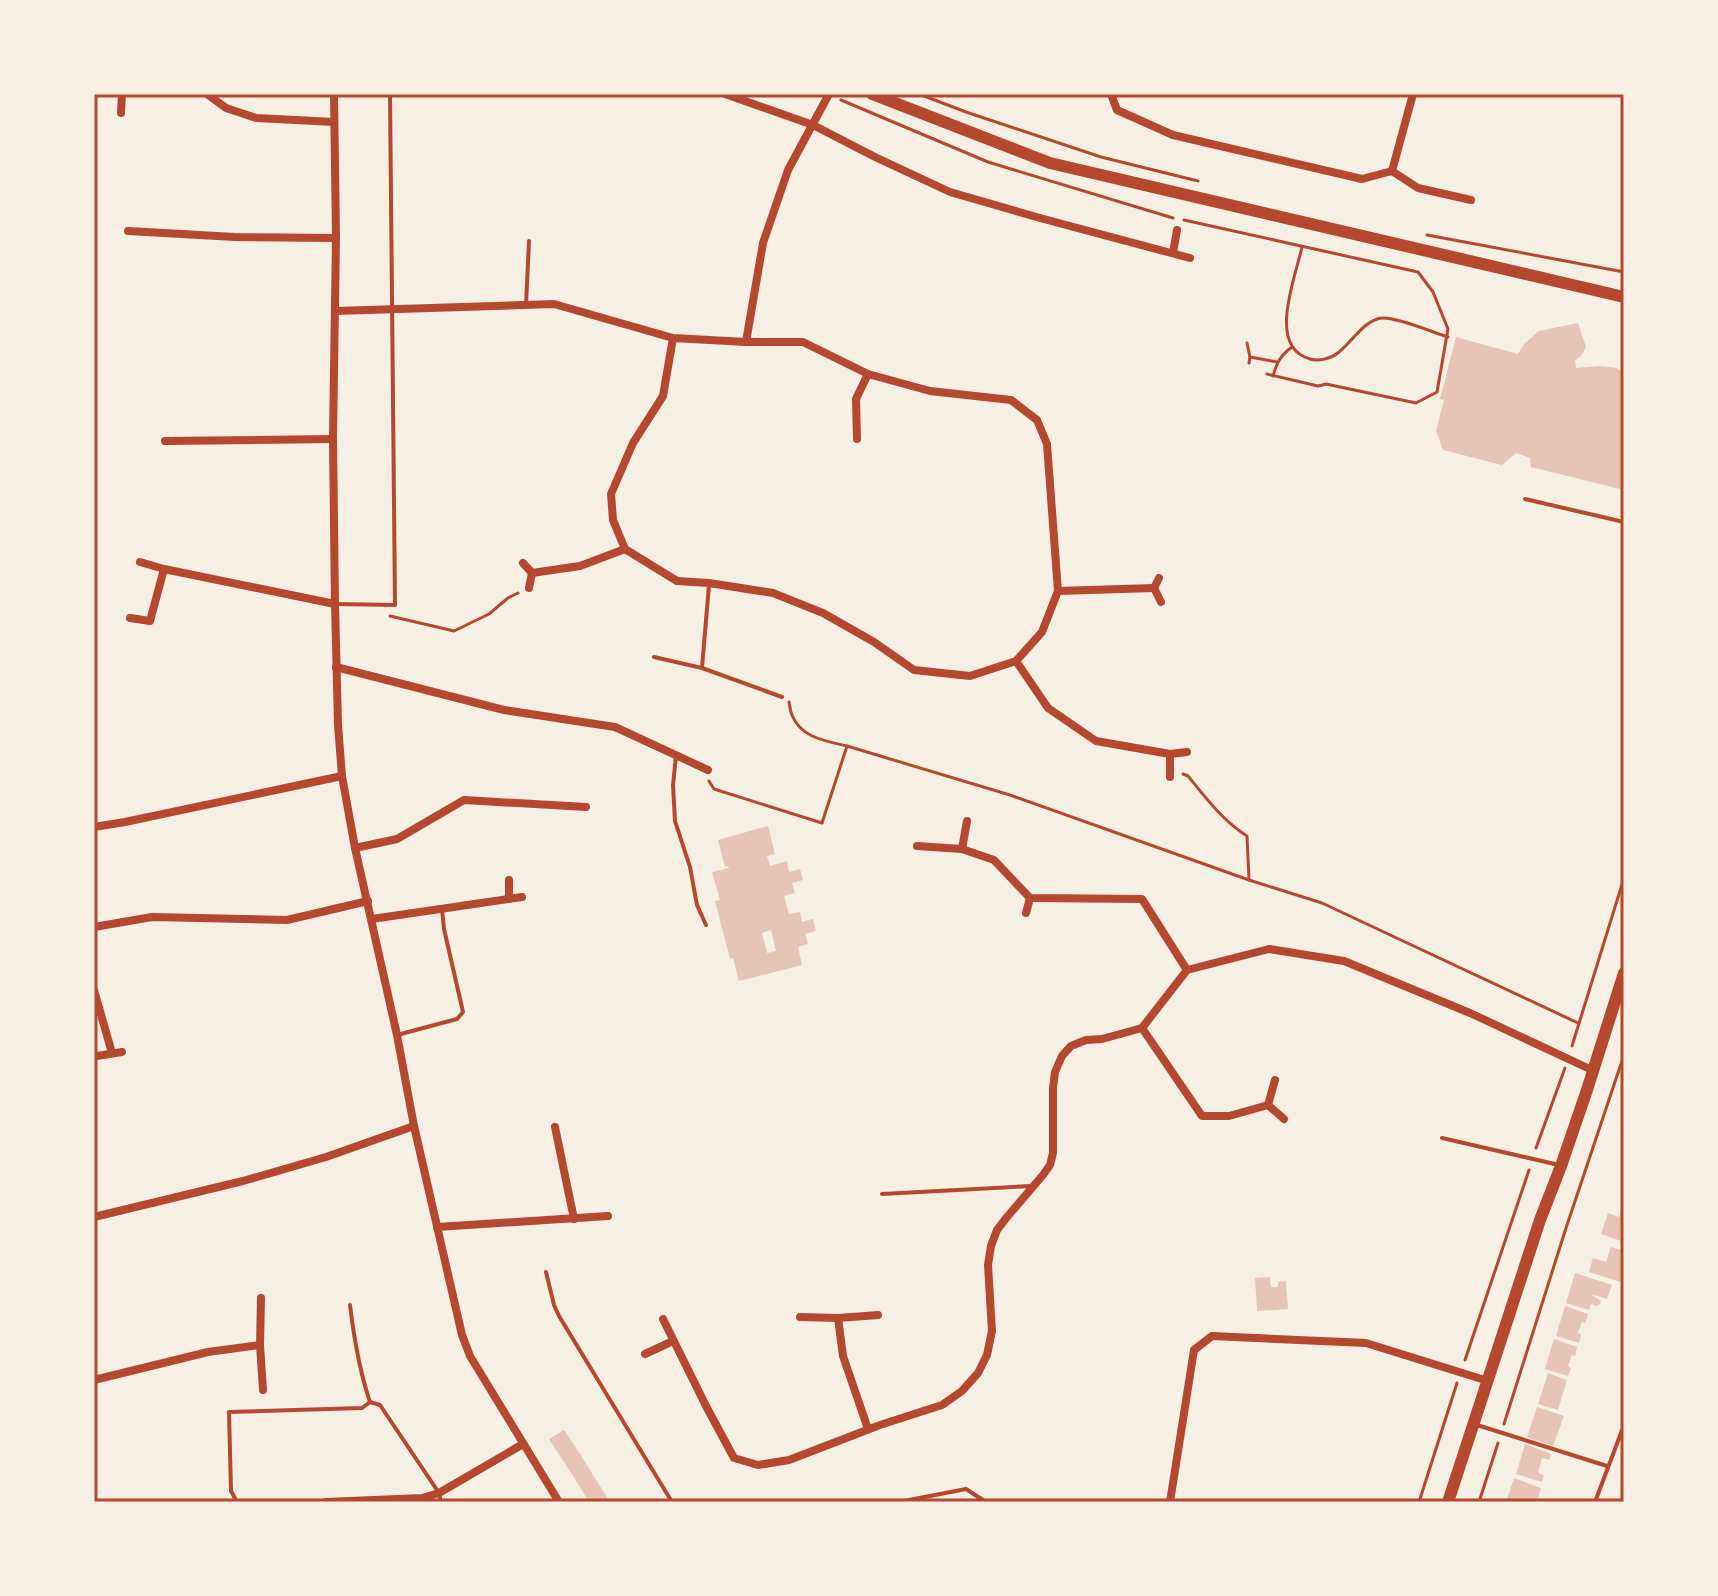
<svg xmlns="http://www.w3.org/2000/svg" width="1718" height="1596" font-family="Rubik,sans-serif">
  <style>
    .building { fill: #e6c5b7; fill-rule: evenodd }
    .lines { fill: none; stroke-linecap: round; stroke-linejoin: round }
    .path { stroke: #b5482f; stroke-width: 3 }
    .service { stroke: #b5482f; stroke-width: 4 }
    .minor { stroke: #b5482f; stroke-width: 8 }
    .secondary { stroke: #b5482f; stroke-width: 12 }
    .neatline { fill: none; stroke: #b5482f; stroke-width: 3 }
  </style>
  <rect width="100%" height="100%" fill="#f6efe4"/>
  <!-- building -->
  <g class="building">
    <polygon points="1578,323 1586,347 1581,356 1575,361 1576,368 1599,366 1616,368 1624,372 1624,490 1531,467 1530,458 1516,453 1502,465 1443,450 1436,431 1444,400 1440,399 1456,337 1518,354 1524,344 1539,331"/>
    <path d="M768,826L775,854L767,856L770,866L787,861L789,872L800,869L803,880L792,883L795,893L784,896L789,914L800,912L802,922L813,919L816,931L805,934L808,944L798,947L802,965L739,981L733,958L730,959L715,901L720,900L712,872L729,868L728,866L725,867L718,840ZM771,930L776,951L767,953L762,933Z"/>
    <polygon points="1623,1204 1624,1204 1624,1242 1601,1234 1608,1213 1619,1217"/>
    <polygon points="1611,1247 1624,1251 1624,1283 1589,1272 1593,1258 1606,1262"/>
    <polygon points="1575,1273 1612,1285 1607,1299 1591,1294 1601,1301 1600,1304 1596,1306 1591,1304 1589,1310 1566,1303"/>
    <polygon points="1270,1277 1271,1287 1278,1287 1278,1282 1286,1281 1288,1309 1257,1311 1255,1278"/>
    <polygon points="1565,1306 1588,1314 1585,1323 1582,1322 1578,1333 1581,1334 1579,1343 1556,1336"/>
    <polygon points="1554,1339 1577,1347 1575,1356 1572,1355 1568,1366 1571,1368 1568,1376 1545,1369"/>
    <polygon points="1548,1373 1567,1380 1558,1410 1538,1404"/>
    <polygon points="1537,1407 1564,1416 1553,1446 1527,1437"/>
    <polygon points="564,1430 571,1440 610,1502 589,1502 575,1479 549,1439"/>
    <polygon points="1525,1444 1551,1454 1549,1460 1542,1458 1538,1473 1544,1475 1542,1482 1516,1474"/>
    <polygon points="1514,1478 1541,1488 1537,1501 1530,1499 1529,1502 1506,1502"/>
  </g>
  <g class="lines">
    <!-- path -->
    <g class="path">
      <polyline points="919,94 966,112 1101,157 1198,181"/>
      <polyline points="841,100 988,162 1173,218"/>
      <polyline points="1184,220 1418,272 1433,292 1448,329 1437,392 1416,403 1326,384 1318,386 1267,374"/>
      <polyline points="1427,235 1624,272"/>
      <path d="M1302,247C1296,276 1266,347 1310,359C1319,362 1332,358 1339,352C1352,342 1364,320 1382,318C1397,317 1432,332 1448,337"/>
      <polyline points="1247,343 1250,357 1249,363"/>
      <polyline points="1250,357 1277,362"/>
      <path d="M1273,376C1277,362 1281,355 1292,347"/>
      <polyline points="390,616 454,631 489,614 508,598 518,593"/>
      <path d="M789,702C790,706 790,711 792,715C801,738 826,741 847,746"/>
      <path d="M1183,774L1188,776C1206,798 1223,821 1247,836L1249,880L1322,903L1578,1023"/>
      <polyline points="709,781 714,789 822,823 847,746 1010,795 1249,880"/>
      <polyline points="1572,1046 1624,878"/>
      <polyline points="1536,1148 1565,1068"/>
      <polyline points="1465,1360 1529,1170"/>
      <polyline points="1504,1424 1566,1228 1624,1055"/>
      <polyline points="1419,1502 1457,1383"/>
      <polyline points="1479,1502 1498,1443"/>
    </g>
    <!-- service -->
    <g class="service">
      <polyline points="526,305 529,241"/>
      <polyline points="1525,499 1624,522"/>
      <polyline points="336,604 395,605 390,94"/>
      <polyline points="654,657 702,668 782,697"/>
      <polyline points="702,668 709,585"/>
      <polyline points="676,756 673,785 675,821 690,867 697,905 706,925"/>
      <polyline points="397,1035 457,1019 463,1012 444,929 442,909"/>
      <polyline points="1442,1138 1559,1165"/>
      <polyline points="882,1194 1032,1186"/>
      <polyline points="546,1272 554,1305 559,1316 672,1502"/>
      <path d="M350,1305C354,1338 359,1370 370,1402L380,1405L439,1493L441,1502"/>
      <polyline points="1477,1425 1607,1466"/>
      <polyline points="237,1502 231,1491 229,1412 362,1408 370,1402"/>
      <polyline points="899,1502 966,1489 986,1502"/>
      <polyline points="1595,1502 1624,1425"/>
    </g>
    <!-- minor -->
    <g class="minor">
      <polyline points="207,94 226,108 256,118 334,122"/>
      <polyline points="334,94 336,238 333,439 335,604 338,725 342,776 355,848 397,1035 414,1126 462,1335 470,1356 559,1502"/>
      <polyline points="725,94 813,125 875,157 950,192 1040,218 1190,258"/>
      <polyline points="1111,94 1117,110 1173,135 1362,179 1392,171"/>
      <polyline points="1413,94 1392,171 1418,188 1471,200"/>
      <polyline points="121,113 122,94"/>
      <polyline points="128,231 235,237 336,238"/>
      <polyline points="1173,253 1177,230"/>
      <polyline points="335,311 554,304 673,338 746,342 803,342 868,374 930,391 1011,400 1037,420 1047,444 1058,591 1042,632 1016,661 970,676 914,670 874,642 823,613 773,593 709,583 677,581 625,549 613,520 611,494 633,443 663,396 673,338"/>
      <polyline points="746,342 763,243 788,170 829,94"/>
      <polyline points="857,439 856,399 868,374"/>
      <polyline points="165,441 333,439"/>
      <polyline points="140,562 164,569 335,604"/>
      <polyline points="523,563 532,573 529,588"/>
      <polyline points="532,573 580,566 625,549"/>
      <polyline points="1159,578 1154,588 1161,602"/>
      <polyline points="1058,591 1154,588"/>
      <polyline points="130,618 150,621 164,569"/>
      <polyline points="1016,661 1048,708 1096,741 1170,754 1187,752"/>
      <polyline points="336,667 504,710 615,727 708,770"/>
      <polyline points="1170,754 1170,777"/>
      <polyline points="94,827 125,822 342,776"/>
      <polyline points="917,846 962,849 994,860 1030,898 1142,899 1187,970"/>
      <polyline points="355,848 397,839 464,800 586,807"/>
      <polyline points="962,849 967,821"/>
      <polyline points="509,899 509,880"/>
      <polyline points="1026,913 1030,898"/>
      <polyline points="372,919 522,897"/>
      <polyline points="94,927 152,917 287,920 368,901"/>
      <polyline points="94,990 112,1053"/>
      <polyline points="1142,1028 1202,1116 1229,1116 1268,1105"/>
      <polyline points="97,1056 122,1052"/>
      <polyline points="1275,1080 1268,1105 1284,1119"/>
      <polyline points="555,1127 574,1219"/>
      <polyline points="94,1217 243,1181 326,1157 414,1126"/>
      <polyline points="437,1227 608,1216"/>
      <polyline points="261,1298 260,1345 263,1390"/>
      <polyline points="800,1317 838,1318 878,1315"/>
      <polyline points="838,1318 843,1356 868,1429"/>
      <polyline points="663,1319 706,1406 734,1458 758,1465 789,1460 880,1425 942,1405 962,1391 978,1373 987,1355 992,1331 988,1265 991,1246 997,1230 1007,1217 1043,1175 1050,1165 1053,1153 1053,1088 1055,1072 1062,1056 1071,1046 1086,1040 1102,1039 1142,1028 1187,970 1269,949 1344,961 1470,1013 1592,1070"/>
      <polyline points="645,1354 673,1341"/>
      <polyline points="94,1380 208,1352 260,1345"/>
      <polyline points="326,1502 422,1498 439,1493 523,1444"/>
      <polyline points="1170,1502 1194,1350 1212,1336 1366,1343 1488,1381"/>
    </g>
    <!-- secondary -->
    <g class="secondary">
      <polyline points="872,94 1050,163 1624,297"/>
      <polyline points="1448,1502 1540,1220 1561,1166 1587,1090 1624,973"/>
    </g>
  </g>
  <!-- border -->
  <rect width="1718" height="1596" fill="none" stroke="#f6efe4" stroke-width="192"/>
  <rect x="96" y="96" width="1526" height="1404" class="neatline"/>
</svg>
